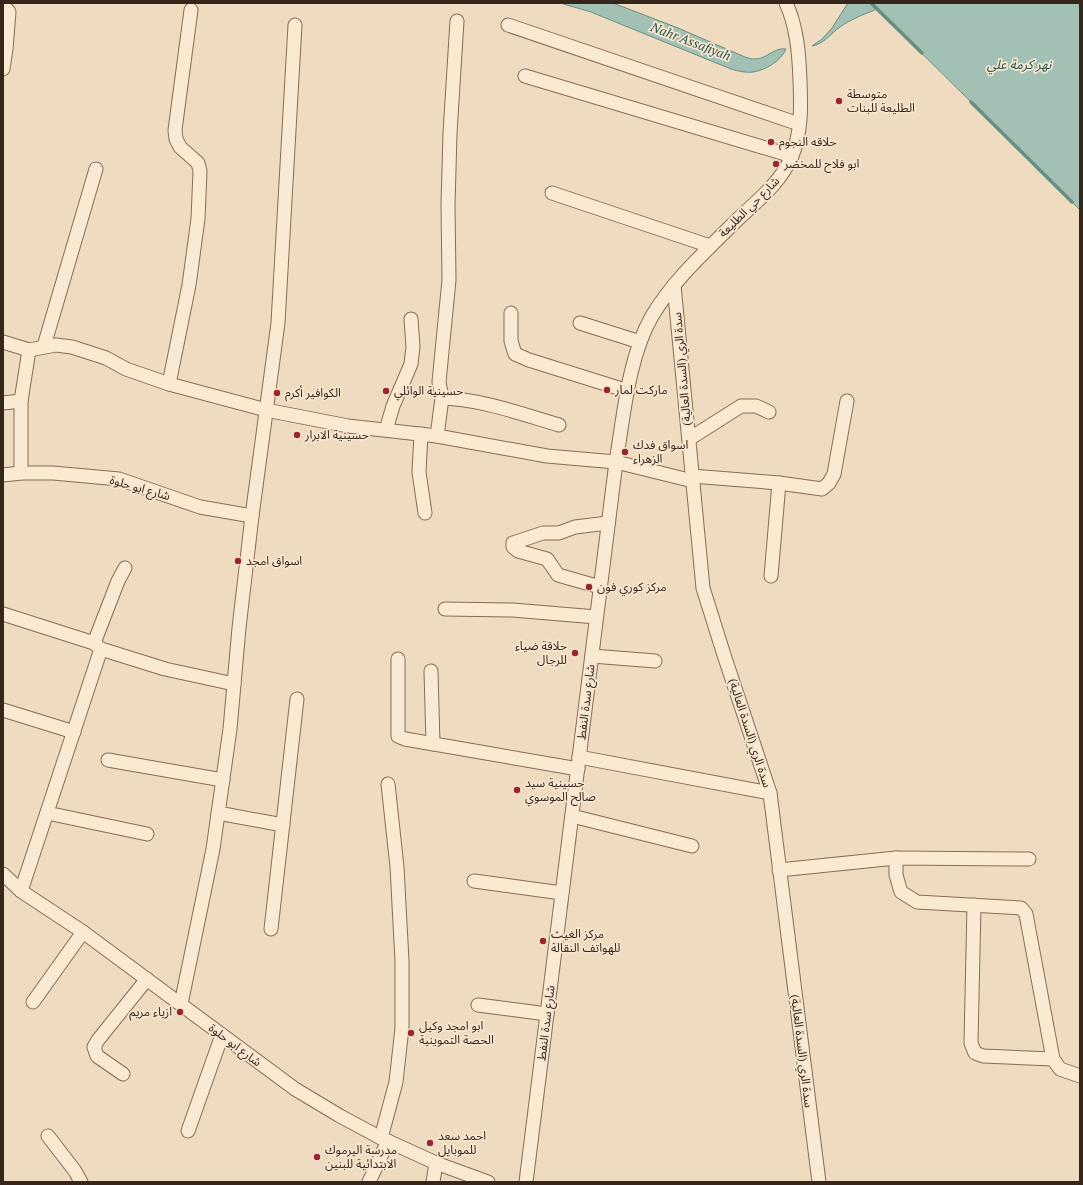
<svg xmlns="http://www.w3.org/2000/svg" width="1083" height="1185" font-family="'PT Serif','Noto Sans Arabic',serif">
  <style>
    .water { fill: #a2c1b4; stroke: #698f81 }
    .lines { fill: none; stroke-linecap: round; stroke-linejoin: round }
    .stream { stroke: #698f81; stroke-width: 3.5 }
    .minor-casing { stroke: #886c57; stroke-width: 15 }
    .minor { stroke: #faead2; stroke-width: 13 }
    .poi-dot { fill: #992533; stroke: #f6e6cf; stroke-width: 1.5 }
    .labels { text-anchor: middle; stroke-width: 3.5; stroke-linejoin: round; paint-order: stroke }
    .poi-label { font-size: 12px; fill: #37261c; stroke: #f6e6cf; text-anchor: start }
    .street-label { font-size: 12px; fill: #37261c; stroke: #f6e6cf }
    .water-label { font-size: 13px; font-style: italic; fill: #2b5850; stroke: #f6e6cf }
  </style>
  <rect width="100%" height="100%" fill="#efdbbf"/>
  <!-- water -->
  <g class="water">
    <path d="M560,3H613L678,28L745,57C748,58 751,59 755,59C767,59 774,47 786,49C781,61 766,70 753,72C746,73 738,71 731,69L591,12Z"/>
    <path d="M848,3H1080V210L877,9C865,14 851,19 840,27C830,34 824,44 812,46L822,39L832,28Z"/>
  </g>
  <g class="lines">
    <!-- stream -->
    <g class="stream">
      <polyline points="871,3 922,53"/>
      <polyline points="971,102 1072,202"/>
    </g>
    <!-- minor casing -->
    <g class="minor-casing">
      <g id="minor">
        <polyline points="3,5 9,12 6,49 3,69"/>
        <polyline points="508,25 799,124"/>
        <polyline points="525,76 792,156"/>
        <polyline points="552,193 710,246"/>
        <polyline points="674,285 703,588 724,655 770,793 819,1182"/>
        <polyline points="511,313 511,341 515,354 529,360 628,391"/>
        <polyline points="580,323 640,342"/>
        <polyline points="3,342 29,350 56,345 72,347 106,358 126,369 169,384 266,410 348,426 437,436 547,456 616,462 693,481"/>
        <polyline points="44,346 96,169"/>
        <polyline points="169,384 189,285 198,219 200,171 198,163 180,147 176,139 175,130 191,10"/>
        <path d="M442,398C480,399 522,414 559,425"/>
        <polyline points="3,403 21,401"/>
        <polyline points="386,430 393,406 411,364 413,347 411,319"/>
        <polyline points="421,434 419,472 425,513"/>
        <polyline points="437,436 442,398 439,382 449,280 448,205 450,133 457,21"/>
        <polyline points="689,439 741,406 756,406 769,412"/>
        <polyline points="21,473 21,401 29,350"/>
        <polyline points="3,475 21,473 53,473 119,479 200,507 252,516"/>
        <polyline points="692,476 779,483 822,489 829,483 834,474 847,401"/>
        <polyline points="771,576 779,483"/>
        <polyline points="600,587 558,575 547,559 518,551 513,547 513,543 543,533 559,533 575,527 608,523"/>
        <polyline points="445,609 513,610 596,617"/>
        <polyline points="3,614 94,643 101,649 165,669 234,684"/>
        <polyline points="94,643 118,581 125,568"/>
        <polyline points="592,656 655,661"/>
        <polyline points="398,659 398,736 405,739 578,769"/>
        <polyline points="431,671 433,744"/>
        <polyline points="3,710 74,732"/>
        <polyline points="579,757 770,793"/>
        <polyline points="108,760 223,780"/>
        <polyline points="47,813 147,834"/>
        <polyline points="218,813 283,825"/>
        <polyline points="572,816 692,846"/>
        <polyline points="896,858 896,875 901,892 917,902 1021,908 1026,914 1053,1059 1060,1069 1080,1076"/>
        <polyline points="779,870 896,858 1029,859"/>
        <polyline points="3,874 21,891 83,932 295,1089 340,1116 381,1138 436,1163 488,1182"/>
        <polyline points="474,881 562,893"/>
        <polyline points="21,891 101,649"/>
        <polyline points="974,905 971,1043 975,1053 983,1056 1053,1059"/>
        <polyline points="271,929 297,699"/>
        <polyline points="33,1002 83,932"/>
        <polyline points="181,1004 213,849 230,729 239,628 252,516 278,323 295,25"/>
        <polyline points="478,1005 547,1014"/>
        <polyline points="123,1074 97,1056 94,1047 98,1040 147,979"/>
        <polyline points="188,1131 222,1035"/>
        <polyline points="48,1136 75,1171 81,1182"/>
        <polyline points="381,1138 396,1082 402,1028 402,961 397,867 388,784"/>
        <polyline points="369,1182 388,1141"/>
        <polyline points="433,1182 436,1163"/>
        <path d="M526,1182L616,462C624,415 628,358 652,316C674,279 708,249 738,219C758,200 780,183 791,158C802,134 801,105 800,80C799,54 797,27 786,3"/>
      </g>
    </g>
    <!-- minor -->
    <use href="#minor" class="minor"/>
  </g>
  <!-- markers -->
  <g class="poi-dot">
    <circle cx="839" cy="101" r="4"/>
    <circle cx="771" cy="142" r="4"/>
    <circle cx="776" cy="164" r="4"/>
    <circle cx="607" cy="390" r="4"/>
    <circle cx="386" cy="391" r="4"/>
    <circle cx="277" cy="393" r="4"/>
    <circle cx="297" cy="435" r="4"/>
    <circle cx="625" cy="452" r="4"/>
    <circle cx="238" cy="561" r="4"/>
    <circle cx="589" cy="587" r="4"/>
    <circle cx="575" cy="653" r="4"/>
    <circle cx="517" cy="790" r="4"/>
    <circle cx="543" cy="941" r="4"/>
    <circle cx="180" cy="1012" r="4"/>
    <circle cx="411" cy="1033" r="4"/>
    <circle cx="430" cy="1143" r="4"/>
    <circle cx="317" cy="1157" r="4"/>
  </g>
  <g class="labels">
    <!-- poi labels -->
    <g class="poi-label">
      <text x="847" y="98">متوسطة<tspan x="847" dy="14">الطليعة للبنات</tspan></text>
      <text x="779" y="146">حلاقه النجوم</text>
      <text x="784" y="168">ابو فلاح للمخضر</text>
      <text x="615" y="394">ماركت لمار</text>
      <text x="394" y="395">حسينية الوائلي</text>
      <text x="285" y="397">الكوافير أكرم</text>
      <text x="305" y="439">حسينية الابرار</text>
      <text x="633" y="449">اسواق فدك<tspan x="633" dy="14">الزهراء</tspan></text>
      <text x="246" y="565">اسواق امجد</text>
      <text x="597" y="591">مركز كوري فون</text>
      <text x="567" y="650" text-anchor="end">حلاقة ضياء<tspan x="567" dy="14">للرجال</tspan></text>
      <text x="525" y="787">حسينية سيد<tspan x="525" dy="14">صالح الموسوي</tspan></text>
      <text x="551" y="938">مركز الغيث<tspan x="551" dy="14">للهواتف النقالة</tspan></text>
      <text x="172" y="1016" text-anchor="end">ازياء مريم</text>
      <text x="419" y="1030">ابو امجد وكيل<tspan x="419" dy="14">الحصة التموينية</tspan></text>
      <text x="438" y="1140">احمد سعد<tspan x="438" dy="14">للموبايل</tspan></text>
      <text x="325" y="1154">مدرسة اليرموك<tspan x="325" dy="14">الابتدائية للبنين</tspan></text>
    </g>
    <!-- street labels -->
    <g class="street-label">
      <text transform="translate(749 207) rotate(-45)" y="4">شارع حي الطليعة</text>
      <text transform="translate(682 369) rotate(-95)" y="4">سدة الري (السدة العالية)</text>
      <text transform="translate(140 488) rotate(16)" y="4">شارع ابو حلوة</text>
      <text transform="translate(586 702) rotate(-83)" y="4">شارع سدة النفط</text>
      <text transform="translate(750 733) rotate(72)" y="4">سدة الري (السدة العالية)</text>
      <text transform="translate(546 1023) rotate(-83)" y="4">شارع سدة النفط</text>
      <text transform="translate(235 1045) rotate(37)" y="4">شارع ابو حلوة</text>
      <text transform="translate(802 1051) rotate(83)" y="4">سدة الري (السدة العالية)</text>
    </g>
    <!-- water labels -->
    <g class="water-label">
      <text transform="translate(691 41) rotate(21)" y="5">Nahr Assafiyah</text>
      <text x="1019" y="69">نهر كرمة علي</text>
    </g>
  </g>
  <!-- border -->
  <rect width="1083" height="1185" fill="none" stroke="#37261c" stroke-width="8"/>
</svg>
